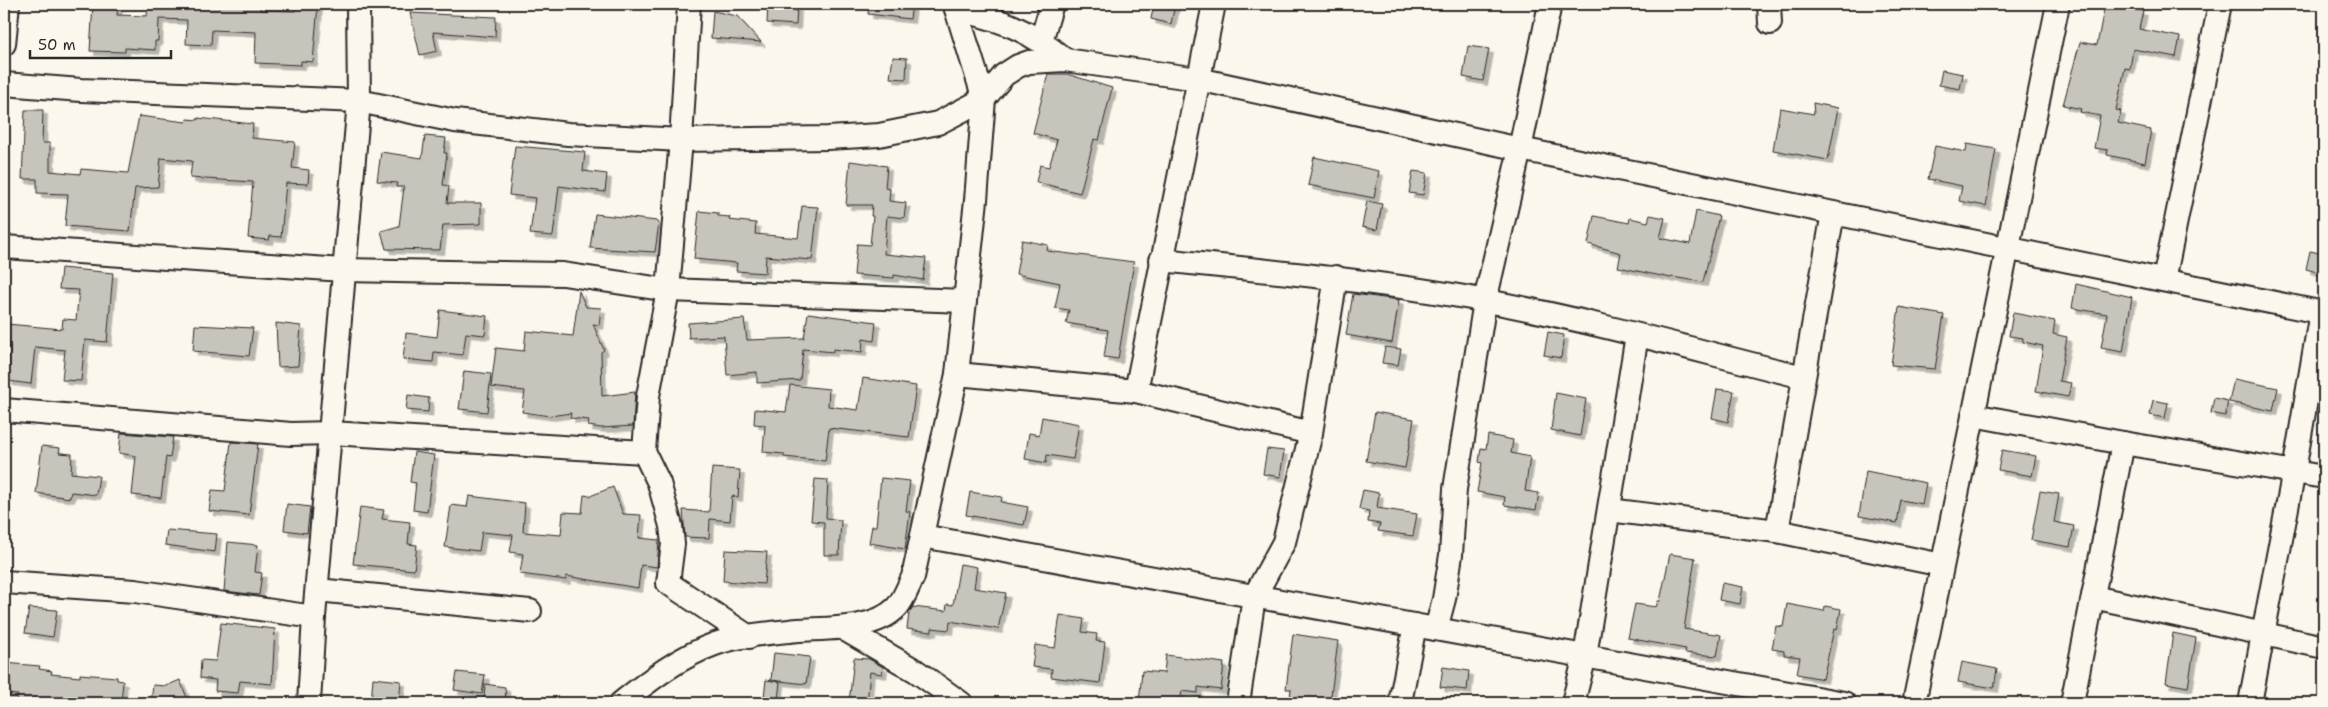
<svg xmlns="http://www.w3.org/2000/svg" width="2328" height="707" font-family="'Shantell Sans',sans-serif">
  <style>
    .building { fill: #c7c4bc; stroke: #2b2b2b; filter: url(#shadow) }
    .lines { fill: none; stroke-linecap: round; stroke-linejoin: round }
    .minor-casing { stroke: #2b2b2b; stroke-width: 26 }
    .minor { stroke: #fbf7ec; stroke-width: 22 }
  </style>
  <defs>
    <filter id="shadow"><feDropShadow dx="4.5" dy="4.5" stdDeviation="0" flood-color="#0004"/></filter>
  </defs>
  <rect width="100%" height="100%" fill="#fbf7ec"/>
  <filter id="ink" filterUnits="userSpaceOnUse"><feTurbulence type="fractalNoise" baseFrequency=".02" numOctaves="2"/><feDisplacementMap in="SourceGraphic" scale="10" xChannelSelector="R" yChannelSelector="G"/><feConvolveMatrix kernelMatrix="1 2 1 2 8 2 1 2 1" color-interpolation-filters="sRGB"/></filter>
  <g filter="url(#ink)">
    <!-- building -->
    <g class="building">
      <polygon points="93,4 118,6 117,15 147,16 148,4 260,4 260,10 295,11 296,4 318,5 313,62 301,61 301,65 255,63 256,32 212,30 211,45 186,44 187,20 159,19 158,41 155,41 155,50 125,48 125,52 90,51"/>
      <polygon points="869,4 912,4 910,19 868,14"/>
      <polygon points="1154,4 1175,4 1171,24 1151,19"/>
      <polygon points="2105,4 2143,11 2139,29 2180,37 2176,57 2133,49 2130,69 2125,68 2116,110 2121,111 2118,123 2151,130 2145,163 2107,155 2108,150 2094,148 2100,116 2080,112 2081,109 2063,105 2080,42 2097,45"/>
      <polygon points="768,5 797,7 796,25 767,23"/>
      <polygon points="713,11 737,16 761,42 711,38"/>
      <polygon points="410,13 496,17 495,37 433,32 437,51 420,55"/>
      <polygon points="1468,46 1489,49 1483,81 1463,77"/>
      <polygon points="893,57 907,58 906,79 890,78"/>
      <polygon points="1942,70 1963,74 1960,89 1939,85"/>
      <polygon points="1048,74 1067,74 1112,88 1099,140 1094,139 1080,193 1036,182 1040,165 1049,167 1057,140 1033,133"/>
      <polygon points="1813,103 1838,108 1828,160 1773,150 1780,108 1814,114"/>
      <polygon points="25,110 43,110 42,143 50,143 50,171 80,174 81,169 128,173 139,116 186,122 187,119 198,120 198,118 253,124 252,138 295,142 292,168 309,170 308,184 286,183 281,237 270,236 269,240 248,238 253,182 190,178 192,161 161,158 158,187 135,188 130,231 65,226 68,194 37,193 37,179 22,179"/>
      <polygon points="425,136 446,138 444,153 447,153 443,185 449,186 447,203 481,203 481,224 443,225 440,250 386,249 381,231 399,226 404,187 396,187 397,183 377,181 381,152 422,158"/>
      <polygon points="1967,144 1996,149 1986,206 1959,201 1962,186 1928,179 1935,146 1966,152"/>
      <polygon points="515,146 585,152 583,171 607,174 605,192 559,186 553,236 530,234 535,198 509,195"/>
      <polygon points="1314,157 1379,171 1374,198 1308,185"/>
      <polygon points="850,161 887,166 885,188 890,189 889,201 906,203 904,218 887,216 884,254 926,258 923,280 894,275 894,278 854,275 857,244 870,245 873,216 871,216 872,205 846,205"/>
      <polygon points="1413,171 1427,173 1423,195 1409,193"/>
      <polygon points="1367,201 1382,204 1377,230 1362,227"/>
      <polygon points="802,206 818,207 812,260 766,256 765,273 736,271 737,263 694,259 699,211 718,213 718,216 730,217 729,220 756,223 755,234 798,238"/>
      <polygon points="1696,211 1719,216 1703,282 1672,277 1671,278 1618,267 1621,253 1588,244 1594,216 1629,223 1630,218 1648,222 1650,215 1665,218 1660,238 1690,244"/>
      <polygon points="595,214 657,221 659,223 655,252 590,248"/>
      <polygon points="1022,240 1048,245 1047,251 1134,262 1118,359 1104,357 1108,330 1066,323 1069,310 1055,308 1060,283 1016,274"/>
      <polygon points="2310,251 2324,254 2324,274 2306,269"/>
      <polygon points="61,268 113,273 107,342 85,340 81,381 62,380 65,350 35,347 31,384 8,381 10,350 7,324 62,329 63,319 76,320 79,290 59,289"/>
      <polygon points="2076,284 2132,297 2123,352 2101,348 2107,314 2072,308"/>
      <polygon points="579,291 586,307 601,308 599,325 593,324 604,350 601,352 602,396 635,392 633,426 601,428 588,426 589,420 570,418 571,413 550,416 522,412 525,391 491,387 496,348 524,351 526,331 573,336"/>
      <polygon points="1353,294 1399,300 1392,343 1346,335"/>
      <polygon points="1899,307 1944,315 1935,369 1891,365"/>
      <polygon points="440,310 487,316 485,335 466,333 463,355 434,352 433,362 403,359 406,333 437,337"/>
      <polygon points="808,313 876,322 874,341 863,339 862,352 833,349 833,352 803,349 800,380 757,383 757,372 727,375 724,336 689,338 688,323 744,319 747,340 804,338"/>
      <polygon points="2013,313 2055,321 2053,334 2067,337 2059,381 2071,383 2068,397 2036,391 2043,346 2023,342 2023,338 2009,336"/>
      <polygon points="276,323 301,326 298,366 278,367"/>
      <polygon points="195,325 253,328 249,356 193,351"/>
      <polygon points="1548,332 1564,335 1561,358 1544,355"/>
      <polygon points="1385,347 1401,349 1398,365 1382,363"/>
      <polygon points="464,371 491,374 487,412 459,409"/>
      <polygon points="863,378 916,386 909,437 829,428 825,461 784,457 784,454 763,452 765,425 754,424 755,409 786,412 790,385 829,389 828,406 858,410"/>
      <polygon points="2234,379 2278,388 2273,411 2229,402"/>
      <polygon points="1717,389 1734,391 1728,422 1712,418"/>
      <polygon points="1556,393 1586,399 1580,436 1551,430"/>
      <polygon points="408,395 429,398 428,412 406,410"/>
      <polygon points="2214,398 2228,401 2225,416 2211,413"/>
      <polygon points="2153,400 2168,403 2165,418 2150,415"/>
      <polygon points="1375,412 1414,419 1405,468 1366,461"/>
      <polygon points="1042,417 1079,424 1073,459 1047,455 1046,463 1025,459 1029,433 1039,435"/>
      <polygon points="121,433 173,437 170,458 166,457 161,498 132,495 136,456 119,453"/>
      <polygon points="1488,435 1513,440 1511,453 1530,457 1525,491 1539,493 1536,510 1504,505 1505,497 1477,492 1482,463 1479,462 1481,448 1486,449"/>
      <polygon points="231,442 258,444 249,515 209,511 212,490 225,491"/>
      <polygon points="42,446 60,448 59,453 72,454 71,473 99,476 96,495 71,492 70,498 36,493"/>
      <polygon points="1267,449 1284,451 1280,477 1263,474"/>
      <polygon points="2002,450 2036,456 2032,476 1998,470"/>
      <polygon points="414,452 434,455 427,512 413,510 416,483 410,482"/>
      <polygon points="712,468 740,470 738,497 732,496 730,521 710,519 709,538 685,537 683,510 709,512"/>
      <polygon points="1866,471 1926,483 1922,504 1901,500 1897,523 1859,516"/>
      <polygon points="881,478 910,481 906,511 910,512 905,549 869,543 872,526 876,526"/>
      <polygon points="815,479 828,480 826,518 841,520 839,555 824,555 824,522 811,521"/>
      <polygon points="613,487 623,514 641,515 639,538 659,540 657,567 641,565 638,588 566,576 566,580 520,574 523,554 510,552 513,535 482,532 479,551 445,547 451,505 467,507 469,496 525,503 523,532 561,535 563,512 582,513 584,495 590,496"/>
      <polygon points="1363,490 1379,493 1377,508 1417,514 1413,536 1378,531 1380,524 1368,522 1369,511 1359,509"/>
      <polygon points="2040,491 2059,494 2054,522 2074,526 2070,547 2031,540"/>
      <polygon points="970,492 1002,497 1001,502 1028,507 1024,525 966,515"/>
      <polygon points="287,504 310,507 307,533 284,530"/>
      <polygon points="360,507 384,510 382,519 410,522 408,544 417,545 414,570 353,564"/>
      <polygon points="167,530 217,534 215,552 165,545"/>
      <polygon points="228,542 258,545 255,572 262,573 259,595 224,591"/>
      <polygon points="725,550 767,552 764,584 723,581"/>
      <polygon points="1670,554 1695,558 1684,629 1721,635 1717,656 1685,653 1686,649 1628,638 1635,604 1656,607 1658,601 1660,601"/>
      <polygon points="960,564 977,567 974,588 1006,593 998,629 950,621 949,630 932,628 932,632 907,629 909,613 913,607 946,611 947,604 953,605"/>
      <polygon points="1722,583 1743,587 1740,604 1719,600"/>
      <polygon points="1787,604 1824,611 1825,606 1841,609 1837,630 1834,629 1823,679 1797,674 1800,657 1784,655 1784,651 1772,649 1776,626 1783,627"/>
      <polygon points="29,608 57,610 53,637 25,633"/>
      <polygon points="1060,615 1084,619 1082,632 1097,634 1096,641 1105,642 1100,683 1051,677 1052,669 1032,667 1035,645 1055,648"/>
      <polygon points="221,623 275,629 272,684 240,681 238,693 215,691 216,680 200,678 201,660 216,661"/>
      <polygon points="2173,633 2196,638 2188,687 2166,683"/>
      <polygon points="1293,634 1338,641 1330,703 1290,700 1291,689 1286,689"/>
      <polygon points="774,653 810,657 806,684 771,680"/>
      <polygon points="1166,655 1224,663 1221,690 1198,687 1198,693 1182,691 1180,703 1139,703 1142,671 1164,673"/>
      <polygon points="854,658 869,659 883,667 882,674 870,672 867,703 849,703"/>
      <polygon points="1962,662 1997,669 1994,688 1958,682"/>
      <polygon points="4,663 40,666 39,669 52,671 51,674 80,677 80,674 117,677 117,680 123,681 121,703 94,700 93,703 17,703 18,695 4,694"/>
      <polygon points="1443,667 1469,671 1467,690 1440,687"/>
      <polygon points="457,672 485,675 482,694 454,690"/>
      <polygon points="373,678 401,681 399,703 371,703"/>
      <polygon points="180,680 189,703 151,703 153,685 166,686"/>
      <polygon points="766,680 780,682 778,699 764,697"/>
      <polygon points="485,684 505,687 506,702 484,699"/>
    </g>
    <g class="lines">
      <!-- minor casing -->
      <g class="minor-casing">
        <g id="minor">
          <polyline points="689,4 681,140 668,290 648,396 644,452 659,483 671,526 673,544 668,583 749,637"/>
          <polyline points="1769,4 1770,23"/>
          <path d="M956,9C1002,20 1028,29 1065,60"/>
          <polyline points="1041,41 1052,4"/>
          <polyline points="4,44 8,4"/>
          <polyline points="4,84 81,90 359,101 455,121 568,134 681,140 828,138 879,135 938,123 984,99 1004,75 1018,66 1029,62 1065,60 1198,79 1520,149 2324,313"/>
          <polyline points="4,247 343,270 563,274 668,290 965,301"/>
          <path d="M1161,260C1270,271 1379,281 1487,301C1593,321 1698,351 1803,377"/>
          <polyline points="2164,280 2220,4"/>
          <polyline points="957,374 1136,391 1311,433"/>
          <polyline points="1136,391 1214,4"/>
          <polyline points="4,410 291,434 331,433 644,452"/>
          <polyline points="1973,415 2123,443 2324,477"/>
          <polyline points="1609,510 1777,531 1942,565"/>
          <polyline points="1777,531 1833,213"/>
          <polyline points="922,536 1844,703"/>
          <polyline points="4,582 135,591 314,617"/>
          <polyline points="317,590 530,611"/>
          <polyline points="2093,597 2324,647"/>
          <polyline points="844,629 916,671 961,703"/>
          <polyline points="1436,629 1444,599 1451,555 1455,489 1485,301 1520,149 1550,4"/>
          <polyline points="309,703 314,617 359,101 358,4"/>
          <path d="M621,703C651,679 679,657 715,644C740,635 771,633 798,630C827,628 874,631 897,607C904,599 908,587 913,577L957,374L976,200L984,99L956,9L957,4"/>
          <polyline points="1238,703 1254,597 1284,542 1311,433 1336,277"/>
          <polyline points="1400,703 1415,625"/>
          <polyline points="1573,703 1585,656 1637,335"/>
          <polyline points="1914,703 2058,4"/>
          <polyline points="2072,703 2123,443"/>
          <polyline points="2250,703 2294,471 2321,312"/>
        </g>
      </g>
      <!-- minor -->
      <use href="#minor" class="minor"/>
    </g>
  </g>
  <!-- margin -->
  <rect width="2328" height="707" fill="none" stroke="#fbf7ec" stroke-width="20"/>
  <rect x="10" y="10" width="2308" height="687" fill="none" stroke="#2b2b2b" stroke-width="2" filter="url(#ink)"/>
  <!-- scale -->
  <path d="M30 50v8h141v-8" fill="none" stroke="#2b2b2b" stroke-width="2.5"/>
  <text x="38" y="50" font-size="15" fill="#2b2b2b" stroke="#fbf7ec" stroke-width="4" paint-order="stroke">50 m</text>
</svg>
